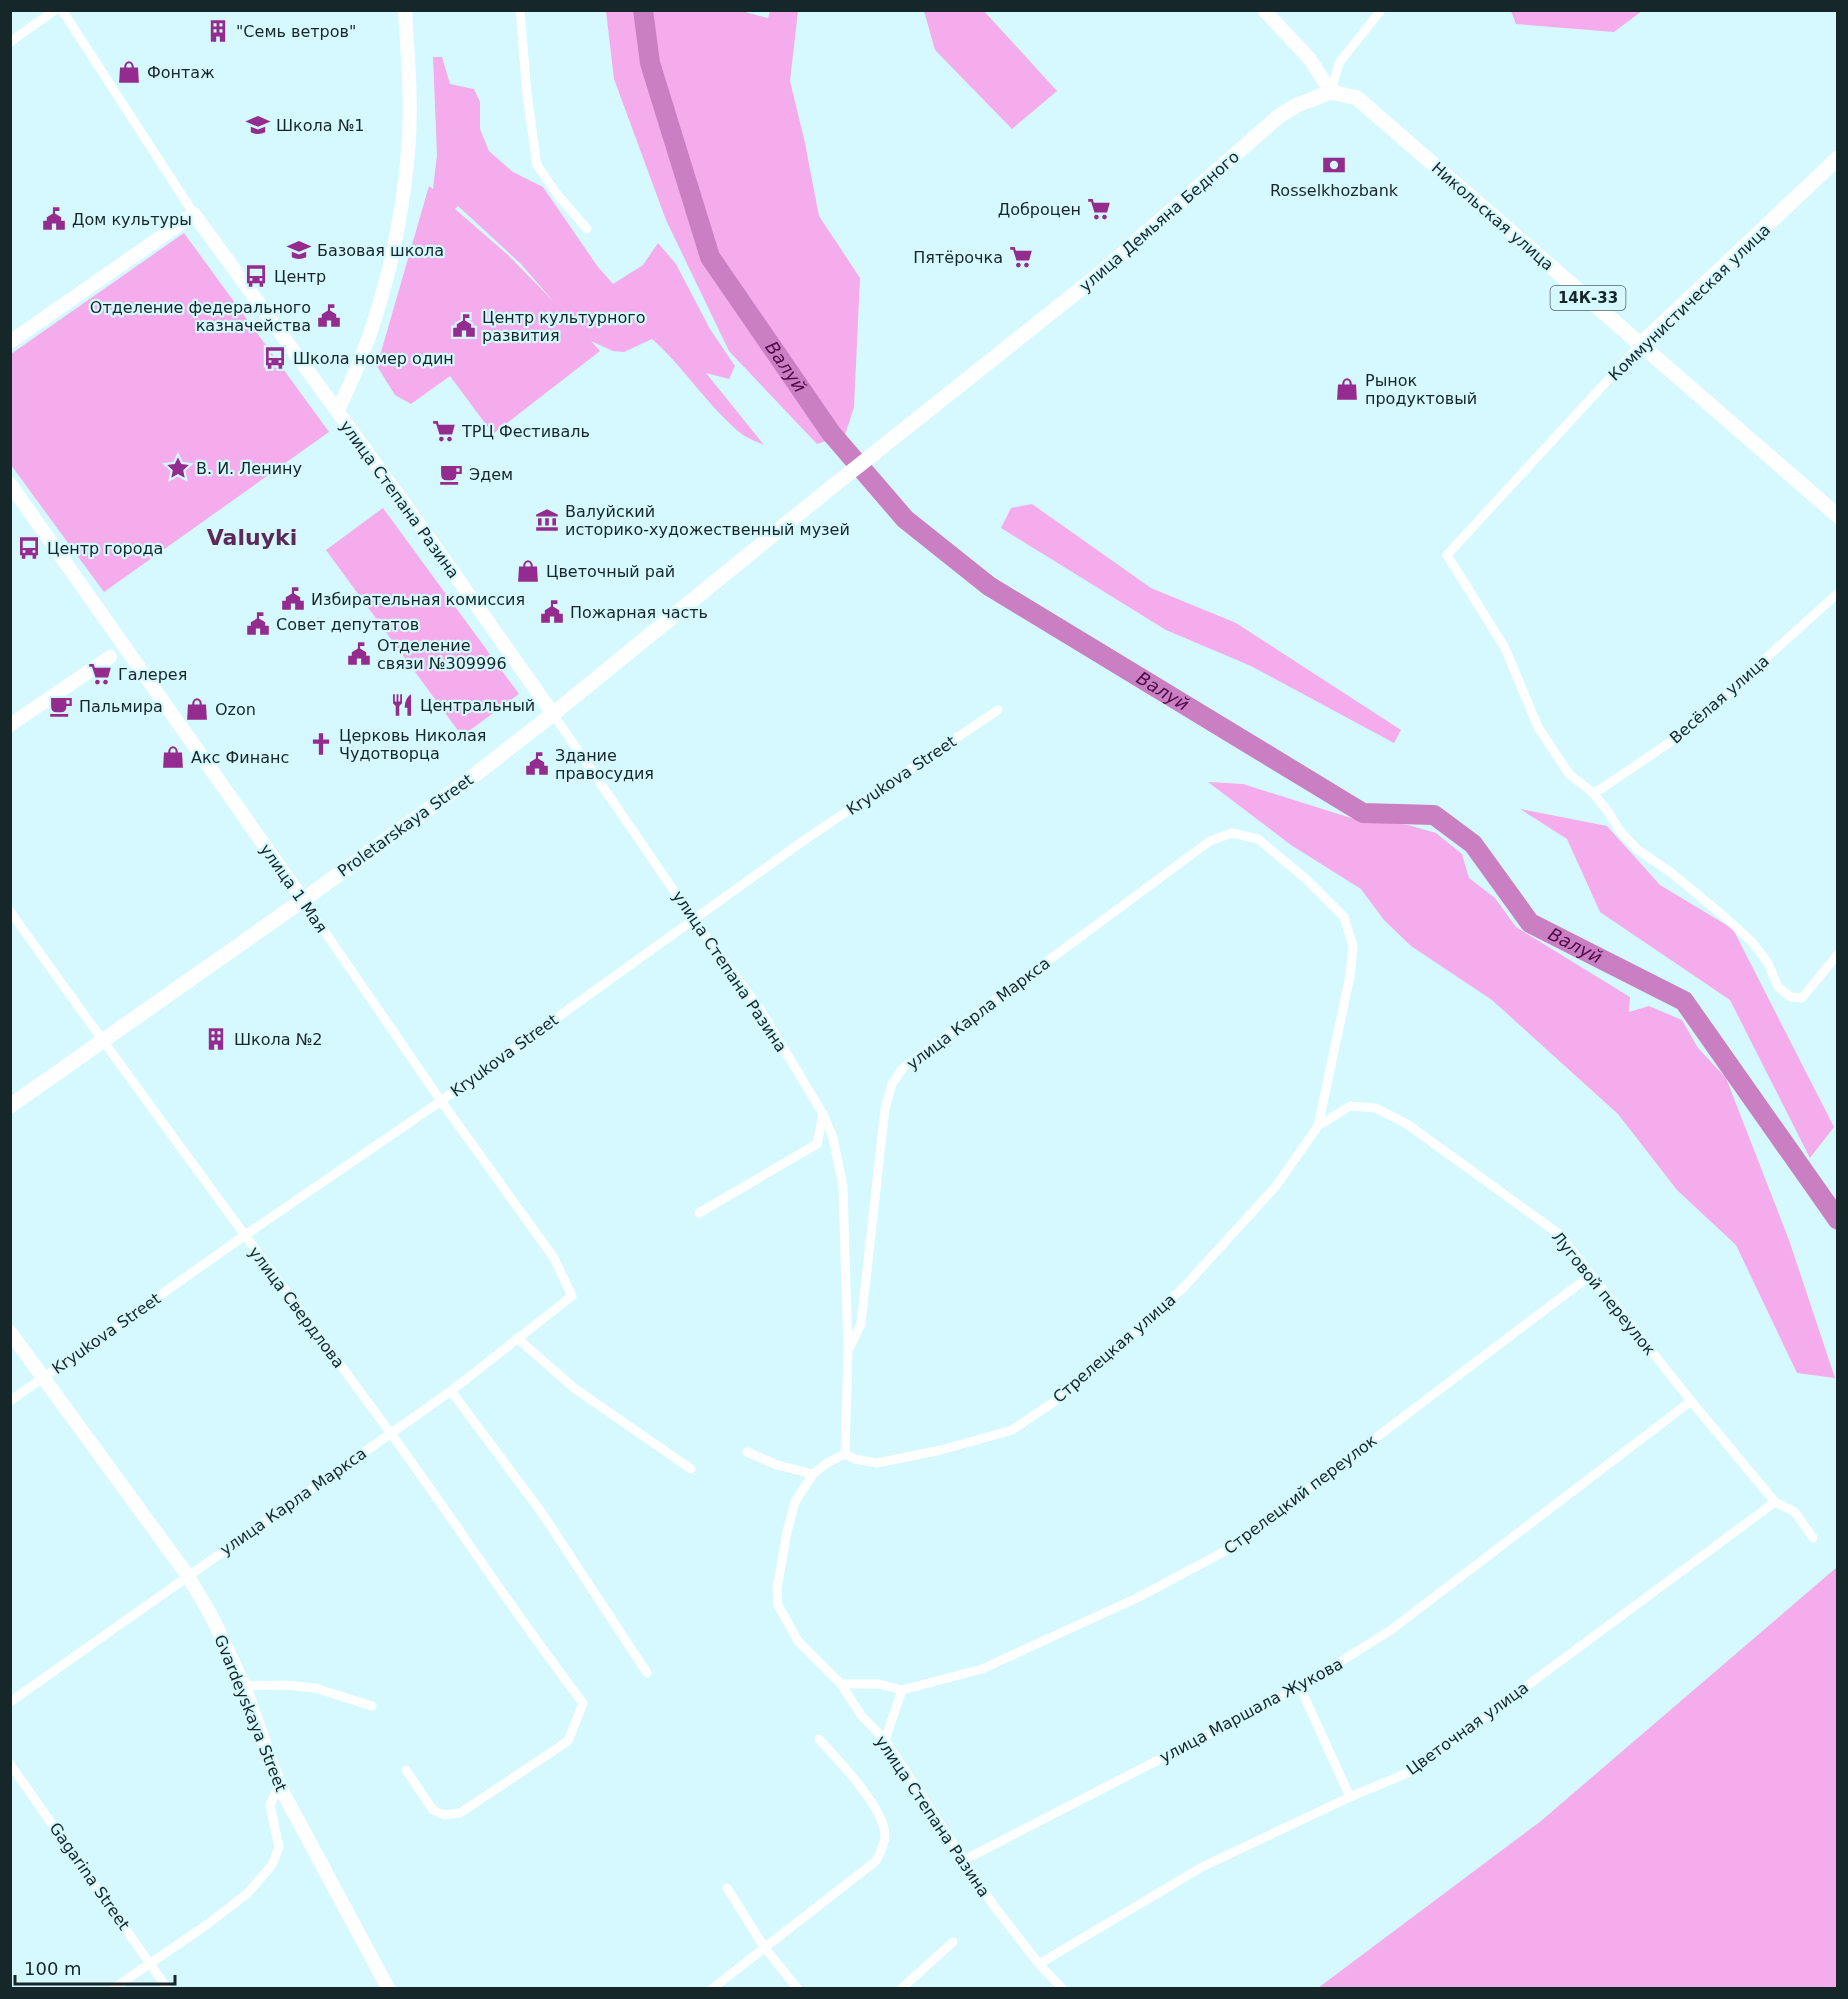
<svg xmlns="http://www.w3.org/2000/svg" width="1848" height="1999" font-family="'DejaVu Sans',sans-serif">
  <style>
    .green { fill: #f4acec; fill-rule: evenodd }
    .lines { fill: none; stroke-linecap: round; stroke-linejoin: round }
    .river { stroke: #c97fc2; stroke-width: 20 }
    .street { stroke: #fff; stroke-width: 9 }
    .secondary { stroke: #fff; stroke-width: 14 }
    .primary { stroke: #fff; stroke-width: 15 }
    .labels { text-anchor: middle; stroke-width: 4.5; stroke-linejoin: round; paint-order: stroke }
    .shield { fill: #d5f9fe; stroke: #4f6669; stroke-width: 1.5 }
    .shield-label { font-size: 15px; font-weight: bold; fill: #162729 }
    .poi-label { font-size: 16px; fill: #162729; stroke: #d5f9fe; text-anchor: start }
    .street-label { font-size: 16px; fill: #162729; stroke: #d5f9fe }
    .water-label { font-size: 18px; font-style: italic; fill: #4f0b4c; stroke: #d5f9fe }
    .district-label { font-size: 22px; font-weight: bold; fill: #5c2959; stroke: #d5f9fe }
  </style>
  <rect width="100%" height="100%" fill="#d5f9fe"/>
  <!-- green -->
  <g class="green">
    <polygon points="606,11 741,11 768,18 770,11 798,11 790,81 805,143 819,216 860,278 854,407 845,435 817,444 729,351 666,220 614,79"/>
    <polygon points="924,11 984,11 1057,91 1012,129 935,50"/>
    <polygon points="1511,11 1511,10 1642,11 1614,32 1516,24"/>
    <path d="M433,57H442L450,84L474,89L480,102V129L489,151L513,172L543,187L598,267L613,284L643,265L658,243L676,264L710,329L735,366L729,379L706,373L764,445C758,442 749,439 743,435C708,407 685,368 652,339L624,352L613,351L591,341L600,351L493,434L450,376L411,404L395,395L377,366L429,186L433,189L437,155ZM458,206L521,264L554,302L508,255L455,209Z"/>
    <polygon points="184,233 329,432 104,592 11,465 11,354"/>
    <polygon points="1032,504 1151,588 1236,623 1401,730 1394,743 1251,666 1166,630 1001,528 1011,508"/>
    <polygon points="383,508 519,694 462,736 326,550"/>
    <polygon points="1208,782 1243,784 1351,818 1408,825 1436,833 1462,854 1469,878 1495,898 1516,927 1630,997 1629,1012 1649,1006 1682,1020 1698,1048 1726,1078 1789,1240 1835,1378 1797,1373 1736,1245 1677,1190 1618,1114 1492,1000 1411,946 1384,920 1361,889 1291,845"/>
    <polygon points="1520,809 1607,826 1660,885 1733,929 1834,1127 1810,1158 1730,1000 1600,912 1567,839"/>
    <polygon points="1837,1567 1837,1988 1318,1988 1541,1821"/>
  </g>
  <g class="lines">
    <!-- river -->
    <path class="river" id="s1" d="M643,10L650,63L710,257L831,433L905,519L989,586L1363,813L1434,815L1473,844L1530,923L1684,1001L1838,1220"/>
    <!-- street -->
    <g class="street">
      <polyline points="62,10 194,214"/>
      <polyline points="520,10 527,94 537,165 557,194 587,229"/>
      <polyline points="10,42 55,10"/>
      <polyline points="1331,92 1339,63 1381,10"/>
      <polyline points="1641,344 1447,555 1505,648 1538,727 1569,774 1592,792 1607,810 1620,831 1638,850 1669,871 1726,918 1752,942 1768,963 1778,987 1791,997 1802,998 1838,954"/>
      <polyline points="553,714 694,920 760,1009 823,1114 833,1138 843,1186 848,1351 845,1454 827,1463 813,1474 795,1502 787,1532 777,1588 778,1605 798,1641 841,1684 861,1715 885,1740 994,1906 1039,1964 1062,1988"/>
      <polyline points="1592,792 1601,789 1682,734 1838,593"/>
      <path d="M10,911C134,1086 262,1258 389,1431C455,1521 515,1615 583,1703L568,1741L460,1813L444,1815L433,1810L406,1770"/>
      <polyline points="1318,1126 1350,1106 1376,1108 1407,1124 1559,1234 1691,1401 1775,1502 1795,1512 1813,1538"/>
      <polyline points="699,1213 817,1144 823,1114"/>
      <polyline points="517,1338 574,1388 691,1469"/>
      <polyline points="451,1391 542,1513 647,1673"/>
      <polyline points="10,1401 244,1236 441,1101 803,841 998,710"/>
      <polyline points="747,1452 777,1465 813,1474"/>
      <polyline points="845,1454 855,1459 877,1463 941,1450 1012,1430 1064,1395 1183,1288 1276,1186 1318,1126 1350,976 1353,946 1344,917 1306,879 1258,839 1232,833 1210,841 903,1068 892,1084 885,1109 861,1324 848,1351"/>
      <polyline points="841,1684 879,1684 902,1690 982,1669 1139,1597 1229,1549 1591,1275"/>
      <polyline points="244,1686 285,1685 315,1688 372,1706"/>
      <polyline points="1300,1687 1350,1797"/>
      <polyline points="10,1702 451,1391 572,1296 554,1258 441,1101 303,900"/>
      <polyline points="885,1740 902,1690"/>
      <polyline points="10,1764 167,1988"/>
      <polyline points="964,1860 1300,1687 1391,1630 1691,1401"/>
      <polyline points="727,1888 765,1948 797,1988"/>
      <polyline points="1039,1964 1202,1867 1350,1797 1412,1771 1775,1502"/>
      <polyline points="114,1988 205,1926 248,1893 272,1865 279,1847 270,1805 279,1785"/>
      <path d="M713,1988L876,1861C880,1853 885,1844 885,1835C884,1807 837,1759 819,1739"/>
      <polyline points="902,1988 953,1942"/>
    </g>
    <!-- secondary -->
    <g class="secondary">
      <polyline points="1264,10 1309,58 1331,92"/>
      <polyline points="10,342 194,214 417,521 553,714"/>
      <path d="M337,411C377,334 401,238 408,152C412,105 408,58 405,10"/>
      <polyline points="10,484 303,900"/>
      <polyline points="10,725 110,657"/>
      <polyline points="10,1332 188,1576 212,1617 244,1686 279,1785 388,1988"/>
    </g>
    <!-- primary -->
    <g class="primary">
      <polyline points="1641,344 1838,158"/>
      <polyline points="10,1106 303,900 462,785 553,714 813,502 1097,276 1279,116 1297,105 1331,92 1357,98 1838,516"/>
    </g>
  </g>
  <!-- icons -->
  <defs>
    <g id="building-bare" transform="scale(1.8)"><path d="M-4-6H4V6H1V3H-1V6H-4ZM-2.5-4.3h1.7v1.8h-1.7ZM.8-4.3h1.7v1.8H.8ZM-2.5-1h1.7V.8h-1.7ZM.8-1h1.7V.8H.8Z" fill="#942b8e" stroke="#d5f9fe" stroke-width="2.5" paint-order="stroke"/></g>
    <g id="shop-bare" transform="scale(1.8)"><path d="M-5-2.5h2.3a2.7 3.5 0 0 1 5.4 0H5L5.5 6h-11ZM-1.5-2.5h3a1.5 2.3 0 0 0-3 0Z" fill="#942b8e" stroke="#d5f9fe" stroke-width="2.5" paint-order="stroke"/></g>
    <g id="school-bare" transform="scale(1.8)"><path d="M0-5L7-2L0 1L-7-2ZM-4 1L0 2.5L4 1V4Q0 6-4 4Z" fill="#942b8e" stroke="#d5f9fe" stroke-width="2.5" paint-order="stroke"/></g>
    <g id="bank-bare" transform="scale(1.8)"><path d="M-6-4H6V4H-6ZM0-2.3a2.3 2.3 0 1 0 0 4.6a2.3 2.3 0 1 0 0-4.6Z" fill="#942b8e" stroke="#d5f9fe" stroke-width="2.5" paint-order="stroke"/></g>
    <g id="supermarket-bare" transform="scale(1.8)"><path d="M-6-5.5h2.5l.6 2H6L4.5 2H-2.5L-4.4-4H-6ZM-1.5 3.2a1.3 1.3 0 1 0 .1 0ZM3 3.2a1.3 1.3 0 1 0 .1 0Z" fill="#942b8e" stroke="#d5f9fe" stroke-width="2.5" paint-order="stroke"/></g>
    <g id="civic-bare" transform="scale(1.8)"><path d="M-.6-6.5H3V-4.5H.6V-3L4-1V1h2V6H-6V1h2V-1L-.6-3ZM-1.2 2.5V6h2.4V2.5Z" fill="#942b8e" stroke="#d5f9fe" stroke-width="2.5" paint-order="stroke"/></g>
    <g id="bus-bare" transform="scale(1.8)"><path d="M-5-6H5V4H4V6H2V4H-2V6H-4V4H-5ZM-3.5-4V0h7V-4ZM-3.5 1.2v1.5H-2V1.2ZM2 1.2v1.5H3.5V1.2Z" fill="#942b8e" stroke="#d5f9fe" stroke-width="2.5" paint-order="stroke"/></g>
    <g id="sight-bare" transform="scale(1.8)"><path d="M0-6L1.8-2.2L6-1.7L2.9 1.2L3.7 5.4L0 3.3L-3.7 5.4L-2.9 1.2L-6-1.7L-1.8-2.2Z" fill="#942b8e" stroke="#d5f9fe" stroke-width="2.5" paint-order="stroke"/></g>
    <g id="cafe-bare" transform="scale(1.8)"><path d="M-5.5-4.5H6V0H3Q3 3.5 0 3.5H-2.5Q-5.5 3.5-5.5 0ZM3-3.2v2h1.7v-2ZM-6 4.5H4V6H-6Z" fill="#942b8e" stroke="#d5f9fe" stroke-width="2.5" paint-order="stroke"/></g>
    <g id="museum-bare" transform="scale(1.8)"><path d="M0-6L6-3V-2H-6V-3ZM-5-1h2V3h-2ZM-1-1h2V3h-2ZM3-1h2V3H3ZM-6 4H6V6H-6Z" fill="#942b8e" stroke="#d5f9fe" stroke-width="2.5" paint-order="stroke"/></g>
    <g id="restaurant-bare" transform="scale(1.8)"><path d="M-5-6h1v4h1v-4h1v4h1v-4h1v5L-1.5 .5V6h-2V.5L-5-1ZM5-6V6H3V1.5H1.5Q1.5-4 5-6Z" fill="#942b8e" stroke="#d5f9fe" stroke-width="2.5" paint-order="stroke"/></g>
    <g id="church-bare" transform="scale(1.8)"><path d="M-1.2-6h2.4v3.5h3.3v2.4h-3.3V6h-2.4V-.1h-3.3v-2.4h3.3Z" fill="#942b8e" stroke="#d5f9fe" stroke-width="2.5" paint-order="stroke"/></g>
  </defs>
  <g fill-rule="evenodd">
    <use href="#building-bare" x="218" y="31"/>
    <use href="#shop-bare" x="129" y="72"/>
    <use href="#school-bare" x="258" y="125"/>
    <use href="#bank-bare" x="1334" y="165"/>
    <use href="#supermarket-bare" x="1099" y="209"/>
    <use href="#civic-bare" x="54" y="219"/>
    <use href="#school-bare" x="299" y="250"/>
    <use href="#supermarket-bare" x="1021" y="257"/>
    <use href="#bus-bare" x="256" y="276"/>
    <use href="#civic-bare" x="329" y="316"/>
    <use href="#civic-bare" x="464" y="326"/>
    <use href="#bus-bare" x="275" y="358"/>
    <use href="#shop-bare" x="1347" y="389"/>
    <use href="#supermarket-bare" x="444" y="431"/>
    <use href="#sight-bare" x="178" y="468"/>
    <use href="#cafe-bare" x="451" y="474"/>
    <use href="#museum-bare" x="547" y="520"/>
    <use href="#bus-bare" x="29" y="548"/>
    <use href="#shop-bare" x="528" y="571"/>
    <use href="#civic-bare" x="293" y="599"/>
    <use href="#civic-bare" x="552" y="612"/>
    <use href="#civic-bare" x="258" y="624"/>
    <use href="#civic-bare" x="359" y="654"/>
    <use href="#supermarket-bare" x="100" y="674"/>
    <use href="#restaurant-bare" x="402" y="705"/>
    <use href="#cafe-bare" x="61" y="706"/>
    <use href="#shop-bare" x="197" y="709"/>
    <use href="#church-bare" x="321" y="744"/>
    <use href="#shop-bare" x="173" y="757"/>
    <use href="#civic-bare" x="537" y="764"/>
    <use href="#building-bare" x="216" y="1039"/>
  </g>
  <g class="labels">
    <!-- shield labels -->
    <rect class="shield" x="1550.5" y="286" width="75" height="24" rx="4.5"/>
    <g class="shield-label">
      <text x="1588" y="303">14К-33</text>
    </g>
    <!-- poi labels -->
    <g class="poi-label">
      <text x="236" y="37">"Семь ветров"</text>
      <text x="147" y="78">Фонтаж</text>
      <text x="276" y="131">Школа №1</text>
      <text x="1334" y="196" text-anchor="middle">Rosselkhozbank</text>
      <text x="1081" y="215" text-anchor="end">Доброцен</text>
      <text x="72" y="225">Дом культуры</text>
      <text x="317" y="256">Базовая школа</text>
      <text x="1003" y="263" text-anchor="end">Пятёрочка</text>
      <text x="274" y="282">Центр</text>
      <text x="311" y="313" text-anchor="end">Отделение федерального<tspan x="311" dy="18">казначейства</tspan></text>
      <text x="482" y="323">Центр культурного<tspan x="482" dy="18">развития</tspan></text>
      <text x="293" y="364">Школа номер один</text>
      <text x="1365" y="386">Рынок<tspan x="1365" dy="18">продуктовый</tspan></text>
      <text x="462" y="437">ТРЦ Фестиваль</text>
      <text x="196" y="474">В. И. Ленину</text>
      <text x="469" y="480">Эдем</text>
      <text x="565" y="517">Валуйский<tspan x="565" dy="18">историко-художественный музей</tspan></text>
      <text x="47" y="554">Центр города</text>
      <text x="546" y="577">Цветочный рай</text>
      <text x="311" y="605">Избирательная комиссия</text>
      <text x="570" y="618">Пожарная часть</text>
      <text x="276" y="630">Совет депутатов</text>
      <text x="377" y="651">Отделение<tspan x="377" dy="18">связи №309996</tspan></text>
      <text x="118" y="680">Галерея</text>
      <text x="420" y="711">Центральный</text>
      <text x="79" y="712">Пальмира</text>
      <text x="215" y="715">Ozon</text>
      <text x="339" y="741">Церковь Николая<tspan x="339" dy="18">Чудотворца</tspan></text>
      <text x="555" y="761">Здание<tspan x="555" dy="18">правосудия</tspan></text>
      <text x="191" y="763">Акс Финанс</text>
      <text x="234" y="1045">Школа №2</text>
    </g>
    <!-- street labels -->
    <g class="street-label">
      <text transform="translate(1493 216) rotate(41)" y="6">Никольская улица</text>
      <text transform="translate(1159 221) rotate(-41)" y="6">улица Демьяна Бедного</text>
      <text transform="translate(1689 302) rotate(-44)" y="6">Коммунистическая улица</text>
      <text transform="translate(400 499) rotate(54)" y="6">улица Степана Разина</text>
      <text transform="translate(1719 699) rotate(-41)" y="6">Весёлая улица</text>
      <text transform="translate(901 775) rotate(-34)" y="6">Kryukova Street</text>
      <text transform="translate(405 825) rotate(-36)" y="6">Proletarskaya Street</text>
      <text transform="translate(294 888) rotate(55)" y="6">улица 1 Мая</text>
      <text transform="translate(730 971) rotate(56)" y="6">улица Степана Разина</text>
      <text transform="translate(978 1013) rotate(-37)" y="6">улица Карла Маркса</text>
      <text transform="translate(504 1055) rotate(-36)" y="6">Kryukova Street</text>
      <text transform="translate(1604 1293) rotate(51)" y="6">Луговой переулок</text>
      <text transform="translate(297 1307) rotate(53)" y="6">улица Свердлова</text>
      <text transform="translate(106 1333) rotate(-35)" y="6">Kryukova Street</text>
      <text transform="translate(1114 1348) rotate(-41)" y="6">Стрелецкая улица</text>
      <text transform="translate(1300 1494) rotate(-37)" y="6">Стрелецкий переулок</text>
      <text transform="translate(293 1501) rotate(-35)" y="6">улица Карла Маркса</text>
      <text transform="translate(1251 1710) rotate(-28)" y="6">улица Маршала Жукова</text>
      <text transform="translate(251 1713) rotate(68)" y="6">Gvardeyskaya Street</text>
      <text transform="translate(1467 1728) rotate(-36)" y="6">Цветочная улица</text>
      <text transform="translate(933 1816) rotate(56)" y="6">улица Степана Разина</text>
      <text transform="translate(90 1876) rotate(55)" y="6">Gagarina Street</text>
    </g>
    <!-- water labels -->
    <g class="water-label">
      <text dy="6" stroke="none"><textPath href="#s1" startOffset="390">Валуй</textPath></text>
      <text dy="6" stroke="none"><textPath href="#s1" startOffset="894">Валуй</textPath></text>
      <text dy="6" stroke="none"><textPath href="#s1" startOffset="1396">Валуй</textPath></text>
    </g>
    <!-- district labels -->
    <g class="district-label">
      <text x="252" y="545">Valuyki</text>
    </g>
  </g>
  <!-- border -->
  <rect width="1848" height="1999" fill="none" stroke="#162729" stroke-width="24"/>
  <!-- scale -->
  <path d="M15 1975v9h160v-9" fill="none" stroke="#162729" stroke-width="3"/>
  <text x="24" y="1975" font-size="18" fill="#162729" stroke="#d5f9fe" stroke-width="4.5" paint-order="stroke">100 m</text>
</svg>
